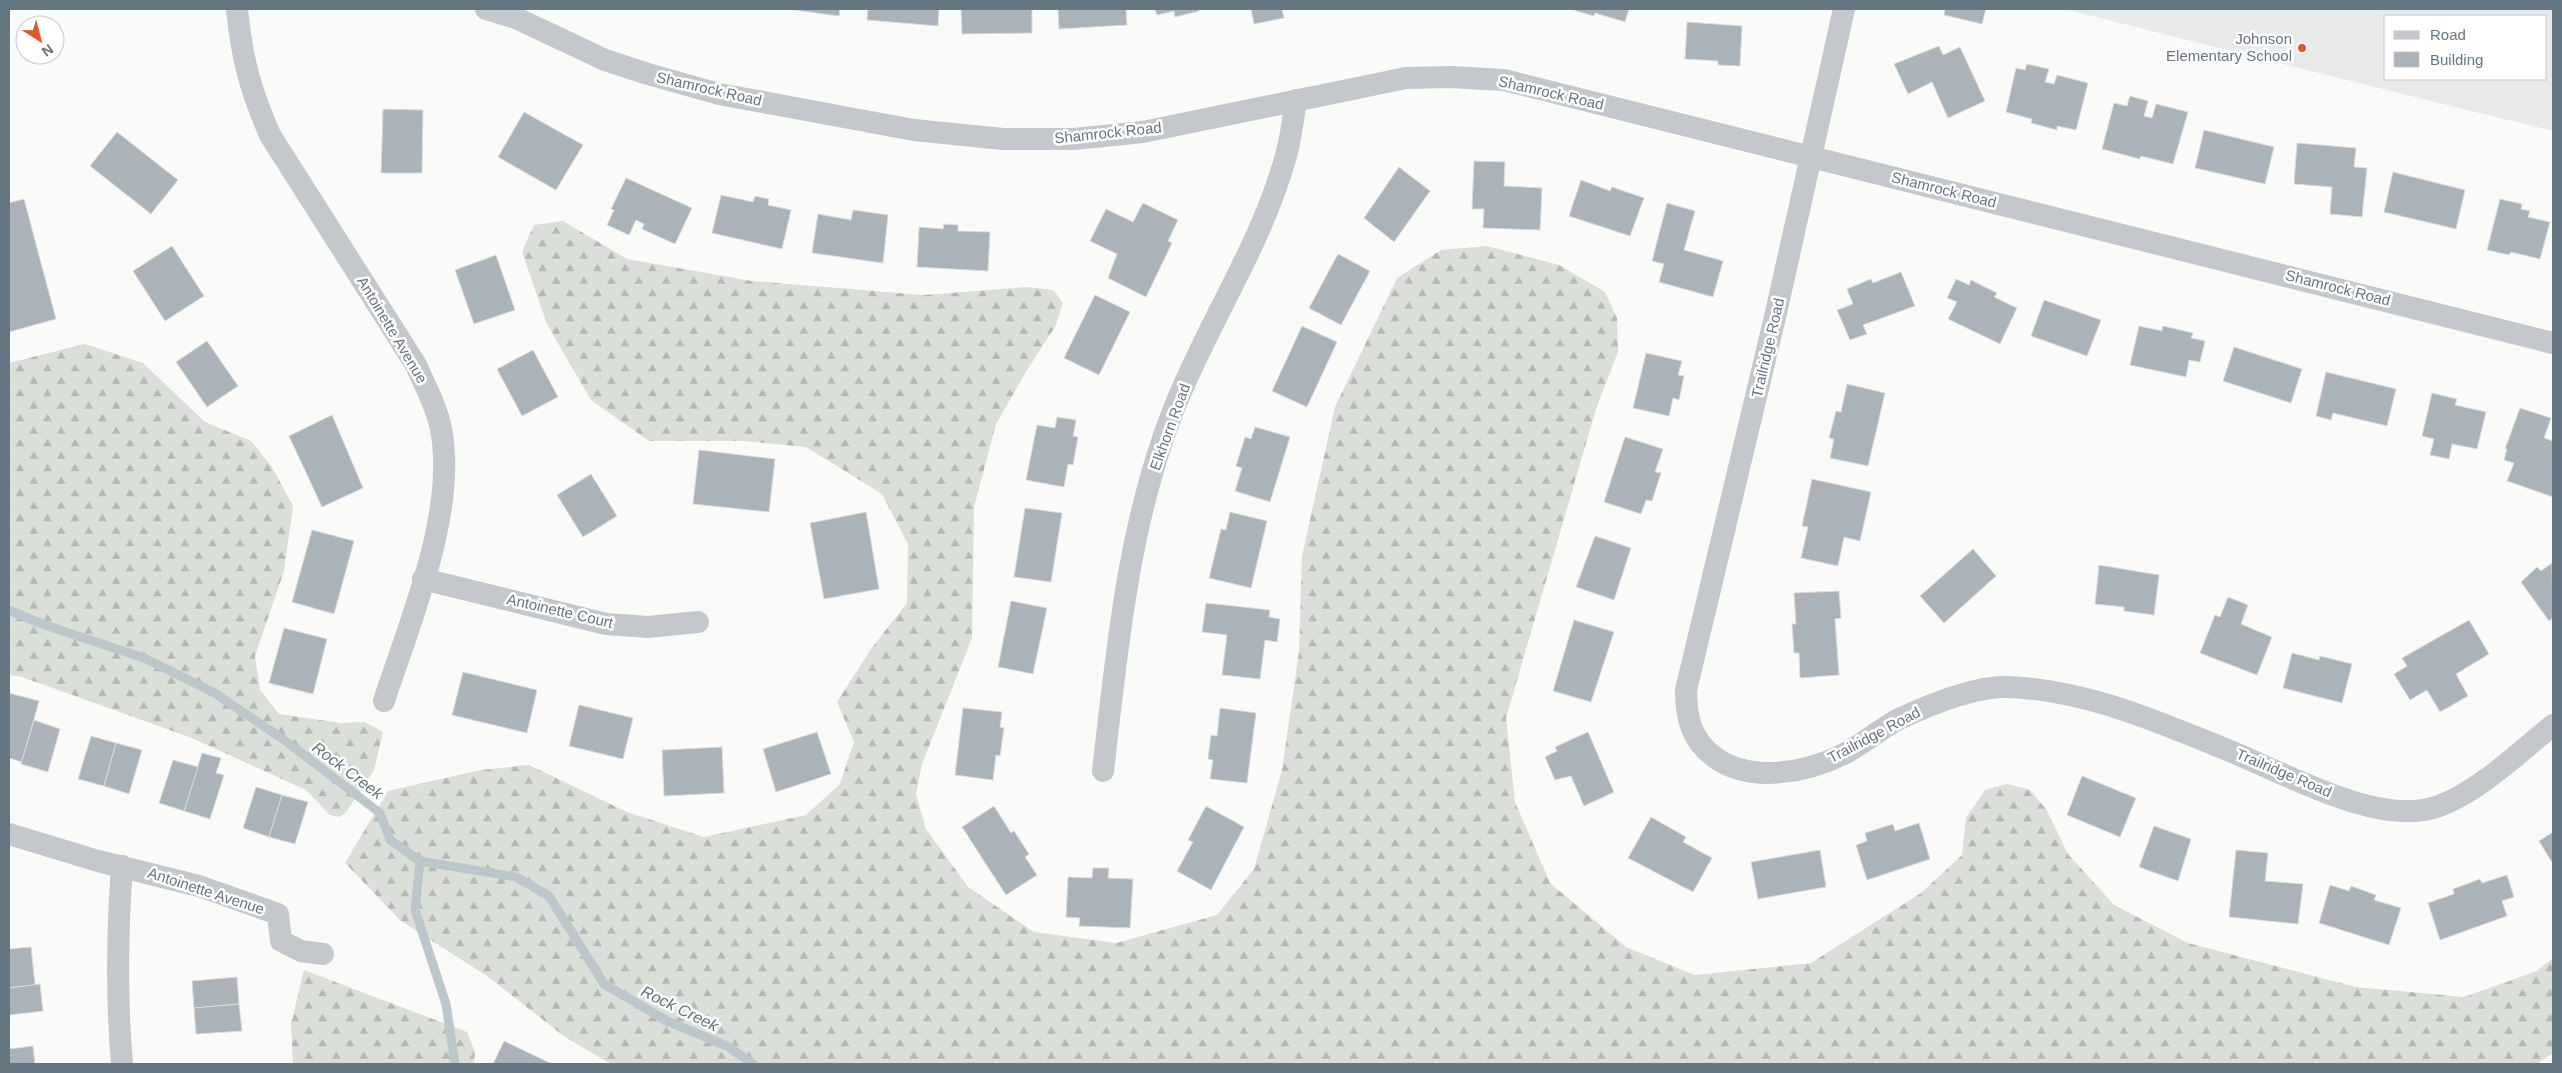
<svg xmlns="http://www.w3.org/2000/svg" width="2562" height="1073" font-family="Helvetica,sans-serif">
  <style>
    .built { fill: #e8e9e9; fill-rule: evenodd }
    .forest { fill: url(#forest-firs) }
    .lines { fill: none; stroke-linecap: round; stroke-linejoin: round }
    .stream { stroke: #bbc7cb; stroke-width: 9 }
    .building { fill: #aab3b9; stroke: #dcdcda }
    .street { stroke: #c3c8cc; stroke-width: 22 }
    .poi-dot { fill: #e4572e; stroke: #fff; stroke-width: 2 }
    .labels { text-anchor: middle; stroke-width: 5; stroke-linejoin: round; paint-order: stroke }
    .poi-label { font-size: 15px; fill: #657683; stroke: #fff; text-anchor: end }
    .street-label { font-size: 15px; fill: #657683; stroke: #fff }
    .water-label { font-size: 16px; font-style: italic; fill: #60757c; stroke: #fff }
  </style>
  <defs>
    <pattern id="forest-firs" width="22" height="20" patternUnits="userSpaceOnUse" patternTransform="scale(1.25)"><rect width="22" height="20" fill="#dadfd7"/><path d="M5 1l3.5 6h-7zM16 11l3.5 6h-7z" fill="#b4b9b4"/></pattern>
  </defs>
  <rect width="100%" height="100%" fill="#fafaf8"/>
  <!-- built -->
  <path class="built" d="M2064,9H2553V131L2459,108ZM2386,16H2546V79H2386Z"/>
  <!-- forest -->
  <g class="forest">
    <polygon points="563,221 627,259 752,281 923,295 1027,287 1053,290 1063,303 1055,327 1027,370 996,424 974,507 972,638 922,764 916,794 926,829 968,887 1034,932 1116,943 1217,915 1254,869 1282,770 1299,652 1302,556 1335,407 1397,278 1441,250 1487,246 1559,265 1605,292 1617,318 1618,352 1596,409 1506,718 1515,802 1550,883 1626,947 1695,975 1811,963 1921,893 1962,855 1966,818 1985,790 2007,784 2030,790 2046,809 2068,854 2114,905 2188,943 2356,987 2464,997 2537,971 2553,958 2553,1053 2537,1064 611,1064 565,1037 487,976 401,921 345,863 388,791 481,770 529,765 627,812 704,837 806,815 840,784 854,742 837,702 871,649 907,603 908,544 882,494 806,447 744,441 649,441 591,400 547,324 522,252 534,225"/>
    <polygon points="85,344 143,363 205,422 251,441 272,467 293,506 284,571 255,656 260,690 279,714 340,723 365,722 383,732 374,770 346,812 340,817 330,815 306,790 192,738 22,677 9,675 9,363"/>
    <polygon points="304,970 467,1032 475,1052 474,1064 293,1064 291,1024"/>
  </g>
  <g class="lines">
    <!-- stream -->
    <g class="stream">
      <polyline points="9,610 42,624 144,658 213,692 283,739 380,813 390,840 420,861 516,877 549,896 604,984 667,1021 727,1046 753,1064"/>
      <polyline points="420,861 415,910 446,1004 455,1064"/>
    </g>
  </g>
  <!-- building -->
  <g class="building">
    <polygon points="787,9 840,9 839,16"/>
    <polygon points="868,9 939,9 938,26 867,20"/>
    <polygon points="961,9 1032,9 1032,33 962,34"/>
    <polygon points="1058,9 1126,9 1127,25 1059,29"/>
    <polygon points="1155,9 1199,9 1199,11 1175,17 1174,11 1157,15"/>
    <polygon points="1251,9 1282,9 1284,18 1254,24"/>
    <polygon points="1570,9 1629,9 1625,22 1595,13 1594,16"/>
    <polygon points="1945,9 1986,9 1982,24 1944,15"/>
    <polygon points="1687,22 1742,26 1740,66 1718,65 1718,61 1685,59"/>
    <polygon points="1939,46 1943,55 1960,47 1985,101 1948,118 1932,82 1908,94 1894,64"/>
    <polygon points="2027,64 2049,69 2045,82 2054,84 2057,75 2088,83 2076,130 2057,126 2057,130 2031,123 2032,119 2006,112 2016,68 2025,70"/>
    <polygon points="2130,96 2148,101 2144,116 2152,118 2156,104 2188,112 2173,164 2141,156 2140,159 2102,149 2114,103 2127,106"/>
    <polygon points="383,109 423,110 422,173 381,173"/>
    <polygon points="524,112 583,145 556,190 498,157"/>
    <polygon points="2204,130 2274,147 2265,184 2195,168"/>
    <polygon points="117,132 178,180 151,214 90,166"/>
    <polygon points="2297,143 2356,148 2354,167 2367,168 2362,217 2330,214 2332,187 2294,184"/>
    <polygon points="1474,161 1505,162 1504,186 1542,188 1540,230 1483,228 1484,209 1472,209"/>
    <polygon points="1399,167 1430,191 1394,242 1364,218"/>
    <polygon points="2393,172 2465,190 2456,229 2384,212"/>
    <polygon points="626,178 692,208 675,244 642,229 644,224 636,220 629,235 607,225 614,210 611,209"/>
    <polygon points="1581,180 1610,191 1612,187 1644,198 1630,236 1569,216"/>
    <polygon points="721,195 753,202 755,196 769,199 768,205 791,210 782,249 712,233"/>
    <polygon points="24,199 56,319 9,332 9,203"/>
    <polygon points="2500,199 2522,204 2521,209 2530,211 2528,217 2550,222 2540,259 2511,252 2509,255 2487,250"/>
    <polygon points="1143,203 1178,220 1168,241 1172,243 1146,297 1108,278 1117,254 1090,241 1106,209 1133,222"/>
    <polygon points="1667,203 1695,211 1684,250 1723,261 1713,297 1659,282 1664,264 1652,261"/>
    <polygon points="853,210 888,215 883,263 812,253 818,214 851,220"/>
    <polygon points="944,224 958,225 958,231 990,232 988,271 917,267 919,227 943,229"/>
    <polygon points="172,246 204,296 165,321 133,271"/>
    <polygon points="1338,254 1370,271 1341,325 1309,308"/>
    <polygon points="496,255 515,310 474,324 455,270"/>
    <polygon points="1901,272 1915,306 1863,325 1867,334 1850,340 1837,310 1853,304 1847,289 1871,279 1873,283"/>
    <polygon points="1956,279 1969,285 1971,280 1997,293 1994,297 2017,308 2000,344 1948,319 1957,302 1947,298"/>
    <polygon points="1095,295 1130,312 1099,375 1064,358"/>
    <polygon points="2044,300 2101,320 2087,356 2031,336"/>
    <polygon points="1302,326 1337,342 1307,407 1272,391"/>
    <polygon points="2139,326 2162,331 2163,326 2193,333 2191,338 2205,341 2200,362 2189,360 2186,377 2130,365"/>
    <polygon points="207,341 238,386 207,407 176,362"/>
    <polygon points="2234,347 2302,369 2291,403 2223,381"/>
    <polygon points="533,350 558,397 522,416 497,369"/>
    <polygon points="1646,353 1682,361 1678,375 1684,376 1679,400 1673,398 1669,416 1633,408"/>
    <polygon points="2326,372 2396,389 2387,426 2333,413 2331,420 2316,416"/>
    <polygon points="1847,384 1885,393 1868,466 1830,458 1834,439 1829,438 1836,411 1841,412"/>
    <polygon points="2432,393 2457,399 2455,405 2486,412 2477,449 2452,444 2449,459 2430,455 2434,439 2422,436"/>
    <polygon points="2520,408 2551,418 2544,438 2553,441 2553,497 2507,481 2514,463 2504,460 2507,449 2505,449"/>
    <polygon points="332,415 363,488 322,507 289,436"/>
    <polygon points="1057,417 1076,420 1073,436 1078,437 1073,465 1068,464 1064,487 1026,480 1037,425 1055,428"/>
    <polygon points="1255,427 1290,437 1270,502 1235,491 1242,468 1236,466 1245,437 1251,439"/>
    <polygon points="1625,437 1663,449 1655,472 1661,473 1652,501 1646,500 1641,514 1604,502"/>
    <polygon points="699,450 775,459 769,512 693,504"/>
    <polygon points="591,474 617,516 583,537 557,495"/>
    <polygon points="1812,479 1871,492 1860,541 1844,537 1838,566 1801,558 1808,527 1802,526"/>
    <polygon points="1025,508 1062,513 1051,582 1014,577"/>
    <polygon points="866,512 879,589 824,599 810,523"/>
    <polygon points="1230,512 1267,521 1251,588 1209,578 1221,529 1226,530"/>
    <polygon points="312,530 354,541 334,614 292,602"/>
    <polygon points="1595,536 1631,548 1614,600 1576,587"/>
    <polygon points="1973,549 1996,576 1944,623 1920,596"/>
    <polygon points="2552,563 2553,618 2549,621 2521,582 2537,567 2541,571"/>
    <polygon points="2099,565 2159,575 2154,615 2124,611 2124,607 2095,604"/>
    <polygon points="1839,591 1841,618 1835,619 1839,675 1800,678 1799,653 1794,653 1792,624 1796,624 1794,593"/>
    <polygon points="2228,597 2248,605 2241,624 2272,637 2257,675 2200,653 2215,615 2220,617"/>
    <polygon points="1011,601 1047,608 1033,674 998,667"/>
    <polygon points="1206,603 1270,610 1269,617 1280,619 1277,642 1265,640 1260,679 1222,675 1227,635 1202,632"/>
    <polygon points="1574,620 1614,632 1591,702 1553,691"/>
    <polygon points="2469,620 2489,654 2456,674 2468,696 2440,712 2427,690 2410,700 2394,674 2407,666 2402,658"/>
    <polygon points="284,628 327,639 313,694 269,683"/>
    <polygon points="2292,653 2319,660 2320,656 2352,664 2342,703 2283,688"/>
    <polygon points="463,672 537,690 527,733 452,715"/>
    <polygon points="9,693 39,701 22,762 9,758"/>
    <polygon points="579,705 633,718 623,759 569,746"/>
    <polygon points="963,708 1002,712 1000,727 1004,728 1000,756 996,755 993,780 955,775"/>
    <polygon points="1220,708 1256,713 1247,783 1210,779 1213,760 1208,759 1211,735 1217,736"/>
    <polygon points="34,720 60,729 48,772 21,764"/>
    <polygon points="817,732 831,774 776,792 763,749"/>
    <polygon points="1588,732 1614,792 1584,806 1571,776 1555,780 1545,757 1557,751 1555,747"/>
    <polygon points="91,736 116,743 104,786 78,779"/>
    <polygon points="116,743 142,750 129,794 104,786"/>
    <polygon points="722,747 724,793 664,796 662,750"/>
    <polygon points="202,753 221,758 216,773 224,775 210,819 184,811"/>
    <polygon points="173,760 198,767 184,811 159,803"/>
    <polygon points="2082,776 2136,798 2120,837 2067,815"/>
    <polygon points="256,787 282,795 269,837 243,828"/>
    <polygon points="282,795 308,802 295,844 269,837"/>
    <polygon points="994,806 1011,833 1014,831 1029,854 1025,857 1037,875 1006,895 962,827"/>
    <polygon points="1206,806 1244,827 1211,890 1177,871 1193,842 1188,840"/>
    <polygon points="1651,817 1686,837 1683,842 1712,858 1693,892 1628,858"/>
    <polygon points="1919,823 1930,859 1867,880 1856,845 1867,841 1865,833 1893,824 1895,831"/>
    <polygon points="2154,826 2191,839 2178,881 2139,867"/>
    <polygon points="2553,832 2553,864 2539,841"/>
    <polygon points="1820,850 1826,887 1758,899 1751,862"/>
    <polygon points="2236,850 2268,853 2265,881 2303,884 2298,924 2229,917"/>
    <polygon points="1093,868 1109,868 1108,878 1133,879 1130,928 1079,926 1080,918 1066,917 1068,877 1092,878"/>
    <polygon points="2507,875 2514,897 2502,901 2507,916 2440,940 2428,903 2454,894 2453,889 2480,879 2482,883"/>
    <polygon points="2330,885 2349,891 2351,886 2376,895 2374,900 2401,908 2389,945 2319,923"/>
    <polygon points="31,947 35,985 9,988 9,949"/>
    <polygon points="237,977 239,1004 194,1008 192,981"/>
    <polygon points="40,984 43,1011 9,1015 9,988"/>
    <polygon points="239,1004 242,1031 196,1034 194,1008"/>
    <polygon points="504,1041 552,1064 493,1064"/>
    <polygon points="33,1046 35,1064 9,1064 9,1049"/>
  </g>
  <g class="lines">
    <!-- street -->
    <g class="street">
      <path d="M237,9C242,59 250,89 270,135L416,365C425,386 437,407 441,429C457,512 410,621 384,701"/>
      <polyline points="486,9 516,18 605,60 648,74 719,94 914,130 1003,139 1074,139 1143,132 1406,78 1450,77 1504,80 2553,343"/>
      <path d="M1844,9L1775,317L1686,690C1686,717 1691,739 1713,756C1749,784 1806,773 1844,754C1863,744 1880,729 1899,719C1929,705 1974,686 2007,687C2083,689 2156,721 2225,749C2281,771 2377,827 2436,807C2476,794 2521,751 2553,725"/>
      <polyline points="423,579 606,624 648,627 698,622"/>
      <path d="M1103,771C1117,650 1128,526 1173,411C1206,326 1260,248 1285,159C1291,140 1293,119 1296,100"/>
      <polyline points="9,834 98,861 199,886 278,914 281,941 301,951 323,954"/>
      <path d="M122,1064C116,995 117,935 122,866"/>
    </g>
  </g>
  <!-- markers -->
  <circle class="poi-dot" cx="2302" cy="48" r="5"/>
  <g class="labels">
    <!-- poi labels -->
    <g class="poi-label">
      <text x="2292" y="44">Johnson<tspan x="2292" dy="17">Elementary School</tspan></text>
    </g>
    <!-- street labels -->
    <g class="street-label">
      <text transform="translate(709 89) rotate(13)" y="5">Shamrock Road</text>
      <text transform="translate(1551 93) rotate(13)" y="5">Shamrock Road</text>
      <text transform="translate(1108 133) rotate(-6)" y="5">Shamrock Road</text>
      <text transform="translate(1944 190) rotate(14)" y="5">Shamrock Road</text>
      <text transform="translate(2338 288) rotate(14)" y="5">Shamrock Road</text>
      <text transform="translate(392 330) rotate(59)" y="5">Antoinette Avenue</text>
      <text transform="translate(1768 348) rotate(-77)" y="5">Trailridge Road</text>
      <text transform="translate(1170 427) rotate(-70)" y="5">Elkhorn Road</text>
      <text transform="translate(560 611) rotate(13)" y="5">Antoinette Court</text>
      <text transform="translate(1874 735) rotate(-28)" y="5">Trailridge Road</text>
      <text transform="translate(2284 773) rotate(23)" y="5">Trailridge Road</text>
      <text transform="translate(206 891) rotate(18)" y="5">Antoinette Avenue</text>
    </g>
    <!-- water labels -->
    <g class="water-label">
      <text transform="translate(348 770) rotate(37)" y="6">Rock Creek</text>
      <text transform="translate(680 1008) rotate(26)" y="6">Rock Creek</text>
    </g>
  </g>
  <!-- border -->
  <rect width="2562" height="1073" fill="none" stroke="#657683" stroke-width="20"/>
  <!-- legend -->
  <rect x="2384" y="15" width="162" height="65" fill="#ffffff" stroke="#c1c8cd"/>
  <rect x="2394" y="31" width="25" height="8" fill="#c3c8cc" stroke="#c1c8cd"/>
  <text x="2430" y="40" font-size="15" fill="#657683">Road</text>
  <rect x="2394" y="52" width="25" height="15" fill="#aab3b9" stroke="#c1c8cd"/>
  <text x="2430" y="65" font-size="15" fill="#657683">Building</text>
  <!-- north arrow -->
  <g transform="translate(40 40) rotate(144)"><circle r="24" fill="#ffffff" stroke="#c1c8cd"/>
  <path d="M0-4L9 19L0 12L-9 19Z" fill="#e4572e"/>
  <text y="-8" font-size="14" font-weight="bold" text-anchor="middle" fill="#657683">N</text>
  </g>
</svg>
